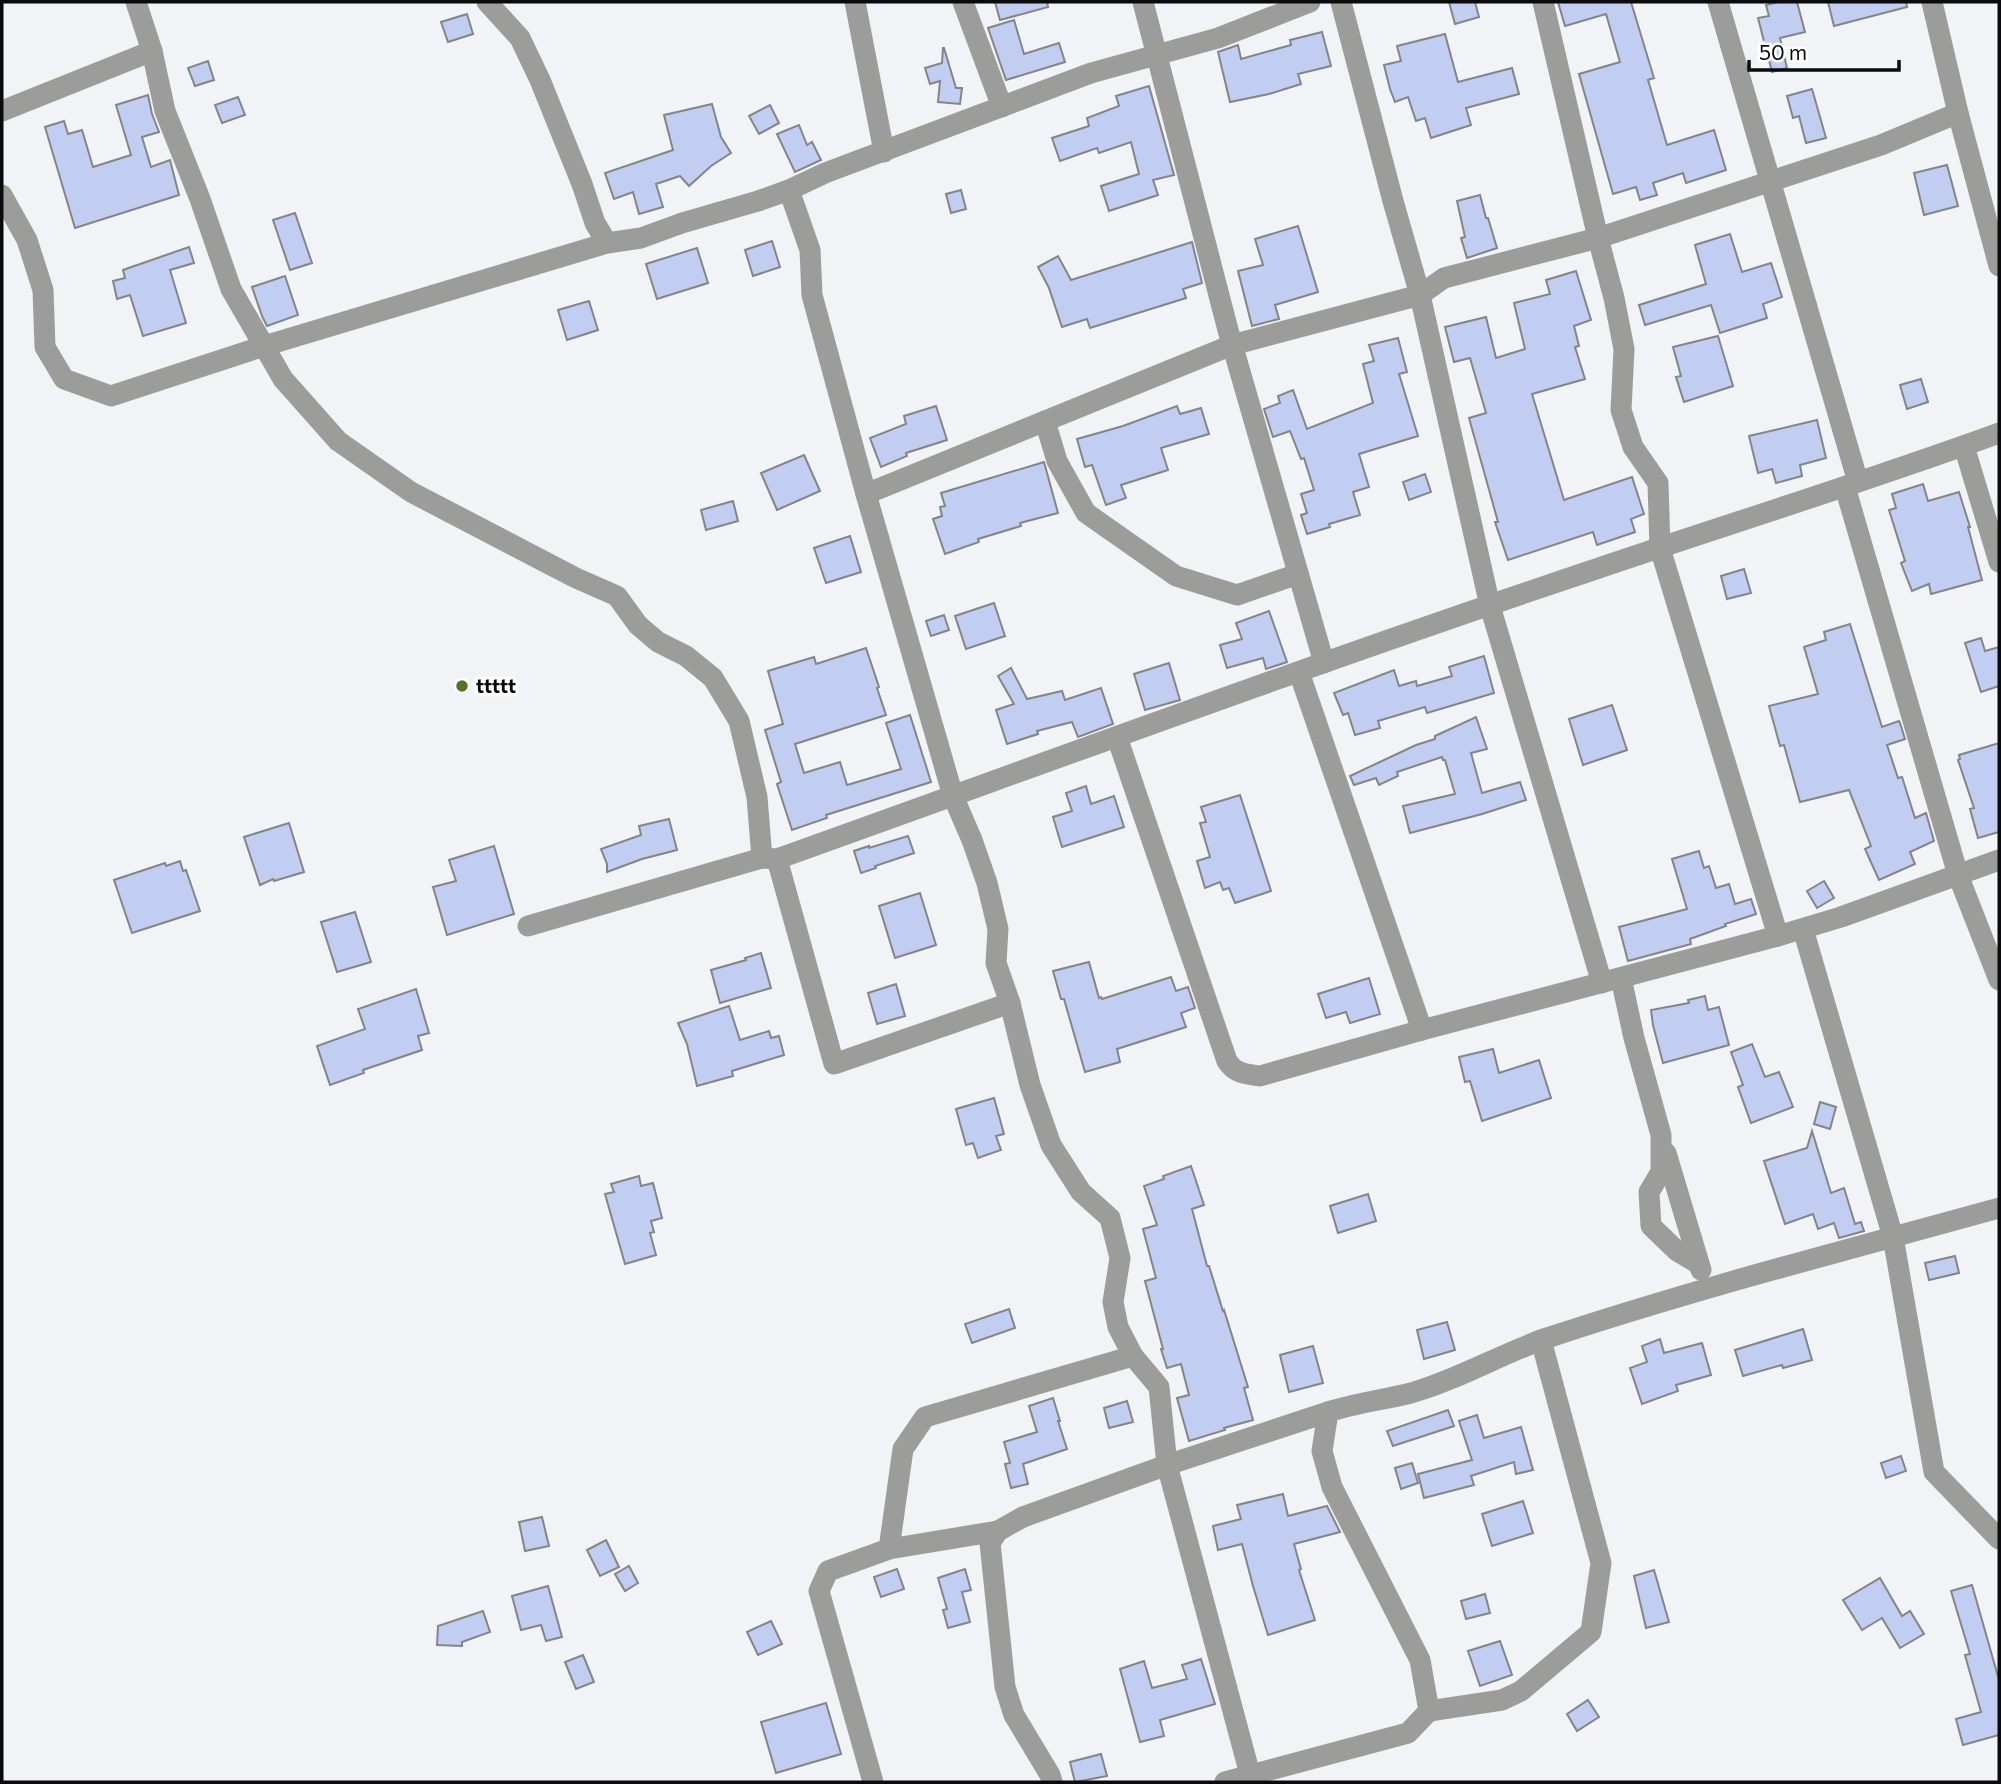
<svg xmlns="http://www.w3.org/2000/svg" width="2001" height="1784" font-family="Commissioner,sans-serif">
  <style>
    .building { fill: #c1cef1; stroke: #838589; stroke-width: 2 }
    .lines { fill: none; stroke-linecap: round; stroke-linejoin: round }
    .minor { stroke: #9c9d9b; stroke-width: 21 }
    .poi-dot { fill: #547228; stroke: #fff; stroke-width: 2.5 }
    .labels { text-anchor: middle; stroke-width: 7; stroke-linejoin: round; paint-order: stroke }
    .poi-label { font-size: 19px; font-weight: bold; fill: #0b0b0d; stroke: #fff; text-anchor: start }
  </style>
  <rect width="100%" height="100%" fill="#f1f3f7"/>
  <!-- building -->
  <g class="building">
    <polygon points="995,2 1047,2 1048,7 1000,20"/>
    <polygon points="1449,2 1475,2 1479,17 1455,24"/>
    <polygon points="1558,2 1631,2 1654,78 1648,80 1667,145 1714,130 1726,170 1686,183 1683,173 1653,183 1657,195 1640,200 1636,187 1613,194 1579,74 1620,62 1606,14 1565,26"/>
    <polygon points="1778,2 1797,2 1805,32 1780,38 1787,68 1772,72 1758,18 1769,16 1766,5"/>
    <polygon points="1828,2 1906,2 1907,7 1834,26"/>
    <polygon points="467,14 473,34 448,42 441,22"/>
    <polygon points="1014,20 1024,54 1059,43 1065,62 1006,80 988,28"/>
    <polygon points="1322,32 1331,66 1298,74 1301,84 1269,94 1230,102 1218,52 1238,45 1241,59 1291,45 1290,40"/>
    <polygon points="1445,34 1458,82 1512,68 1519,94 1466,108 1471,125 1431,138 1425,118 1416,121 1408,97 1395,102 1390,89 1384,65 1401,61 1397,46"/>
    <polygon points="943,48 944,48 956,88 962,88 960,104 938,102 940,81 930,84 925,68 942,63"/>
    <polygon points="208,61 214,80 195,86 188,68"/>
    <polygon points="1149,86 1174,175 1153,180 1158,195 1109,211 1101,186 1139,174 1131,142 1099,153 1097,148 1060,161 1052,138 1089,126 1087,118 1119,106 1116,96"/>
    <polygon points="1812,89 1826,138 1806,143 1799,116 1793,118 1787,96"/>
    <polygon points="148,95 152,114 159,132 142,137 151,167 170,160 179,195 75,228 45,127 64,121 68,134 82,130 93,167 131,155 116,105"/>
    <polygon points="238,97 245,115 222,123 215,105"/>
    <polygon points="712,104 721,137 731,153 711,166 689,186 680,176 656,184 663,207 639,214 633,192 614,199 605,173 673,150 664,115"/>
    <polygon points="770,105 779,123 759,134 749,116"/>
    <polygon points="799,125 807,145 812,142 821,160 795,172 777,134"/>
    <polygon points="1947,165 1958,206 1924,215 1914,173"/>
    <polygon points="961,190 966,209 951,213 946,194"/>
    <polygon points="1480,195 1486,218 1488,218 1497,248 1467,258 1461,238 1465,237 1457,201"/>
    <polygon points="295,213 312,263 290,270 273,220"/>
    <polygon points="1298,226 1318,292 1275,305 1279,319 1252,326 1238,271 1263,265 1255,239"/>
    <polygon points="1730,234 1742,272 1771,263 1782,297 1763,304 1767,318 1720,333 1711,305 1645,325 1639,305 1706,284 1695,245"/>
    <polygon points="772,241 780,267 753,276 745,250"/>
    <polygon points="1192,242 1202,283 1183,289 1186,298 1090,328 1087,319 1062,327 1049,288 1038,267 1058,256 1071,280"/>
    <polygon points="189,247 194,263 170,270 186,323 143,336 130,295 117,299 113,281 125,278 123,270"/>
    <polygon points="697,248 708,283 657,299 646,264"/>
    <polygon points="1576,271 1591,320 1574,326 1579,346 1575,347 1585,379 1532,394 1564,500 1632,477 1644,514 1631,519 1635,532 1597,545 1593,532 1508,560 1495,522 1498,522 1469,418 1486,413 1470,358 1454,362 1445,327 1486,317 1496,358 1525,349 1514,303 1550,294 1546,280"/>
    <polygon points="285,276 298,315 267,326 262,316 252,287"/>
    <polygon points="589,301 598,330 567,340 558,310"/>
    <polygon points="1718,336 1733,386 1684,402 1676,377 1681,376 1673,347"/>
    <polygon points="1398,338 1407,372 1399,374 1418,436 1359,454 1369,487 1353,492 1360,515 1329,524 1330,527 1307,534 1301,515 1307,513 1301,494 1314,490 1304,458 1301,459 1290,431 1273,437 1264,409 1280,403 1278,396 1293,390 1307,429 1373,403 1363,364 1374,361 1369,345"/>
    <polygon points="1921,379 1928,402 1907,409 1900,385"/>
    <polygon points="936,406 947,440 906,453 907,456 881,467 870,438 906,424 904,416"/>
    <polygon points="1177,406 1180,414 1201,408 1209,434 1161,448 1168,470 1121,485 1126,498 1106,505 1092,465 1085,467 1077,439 1123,426"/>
    <polygon points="1817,420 1826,458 1800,465 1802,476 1776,483 1772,469 1758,473 1749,436"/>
    <polygon points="804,455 820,491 777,510 761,473"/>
    <polygon points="1044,462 1058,513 1020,523 1021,526 978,539 979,542 945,554 933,519 942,516 940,507 945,506 941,493"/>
    <polygon points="1425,474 1431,492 1409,500 1403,482"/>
    <polygon points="1923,484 1928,501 1959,492 1970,527 1968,527 1982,580 1931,594 1929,584 1912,591 1901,563 1905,561 1889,510 1896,508 1892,494"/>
    <polygon points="733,501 738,521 706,530 701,510"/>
    <polygon points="850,536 861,572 826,583 814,548"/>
    <polygon points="1744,569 1751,593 1727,599 1721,576"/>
    <polygon points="994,603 1005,636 966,649 955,616"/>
    <polygon points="1269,611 1287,662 1266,669 1263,658 1227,668 1220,645 1242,639 1236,623"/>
    <polygon points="944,615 949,630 931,636 926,621"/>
    <polygon points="1850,624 1882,727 1899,721 1900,723 1905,739 1887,745 1898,778 1902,777 1915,818 1926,813 1934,841 1910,852 1915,864 1879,880 1865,849 1871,846 1849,790 1800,802 1784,745 1780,746 1769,706 1818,694 1804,647 1826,640 1824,632"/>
    <polygon points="1981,638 1985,651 1999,647 1999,686 1981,692 1965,643"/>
    <polygon points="866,648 879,687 877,688 886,715 795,744 804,773 840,762 847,785 901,769 886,723 910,715 931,782 826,815 827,818 792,830 777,784 781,782 765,730 783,724 768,671 814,657 816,664"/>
    <polygon points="1484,656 1494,693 1427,713 1425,707 1378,721 1380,728 1355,735 1348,713 1343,715 1334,693 1394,670 1399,686 1416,681 1417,686 1452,676 1449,667"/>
    <polygon points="1169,663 1180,700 1145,710 1134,674"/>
    <polygon points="1011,668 1027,699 1062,691 1065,700 1101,688 1113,724 1078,737 1072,722 1037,731 1038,734 1007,744 996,710 1014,704 998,676"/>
    <polygon points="1612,705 1627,750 1583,765 1569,719"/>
    <polygon points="1476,717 1487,749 1471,753 1482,793 1520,782 1526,800 1482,814 1410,833 1403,806 1455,794 1445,760 1443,760 1442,757 1397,772 1398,776 1379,785 1376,778 1354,785 1350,776 1416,745 1435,739 1435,736"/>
    <polygon points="1999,743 1999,832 1978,838 1970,809 1974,808 1958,760 1960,759 1959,755"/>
    <polygon points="1086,786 1091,804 1114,796 1124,827 1062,847 1053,817 1072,811 1066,793"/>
    <polygon points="1240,795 1271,891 1235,903 1229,888 1223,890 1220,882 1205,888 1197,861 1210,857 1200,823 1206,822 1201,807"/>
    <polygon points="669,819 677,850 642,859 607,872 607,864 601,849 641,835 639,826"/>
    <polygon points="289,823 304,872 274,881 273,879 260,885 244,837"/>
    <polygon points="908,836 914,853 875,866 876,868 861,873 854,851 869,846 869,848"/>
    <polygon points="494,846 514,914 447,935 433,887 456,881 449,860"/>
    <polygon points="1699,851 1704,868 1709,866 1716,888 1729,884 1735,904 1751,899 1756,914 1725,924 1726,926 1690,939 1691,944 1628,961 1619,927 1687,909 1672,859"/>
    <polygon points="180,861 183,871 186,870 200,911 132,933 114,880 165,863 166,866"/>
    <polygon points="1824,881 1834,898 1817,908 1807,891"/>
    <polygon points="920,893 936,945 895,958 879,906"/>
    <polygon points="355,912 371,962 337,972 321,922"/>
    <polygon points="761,953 771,988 720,1003 711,970 746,960 745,958"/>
    <polygon points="1089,962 1099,998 1101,997 1102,999 1171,977 1176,991 1188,987 1195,1008 1181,1013 1186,1027 1117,1049 1120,1062 1085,1072 1064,999 1061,999 1053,971"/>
    <polygon points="1369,978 1380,1014 1350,1023 1346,1012 1326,1018 1318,994"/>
    <polygon points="896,984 905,1016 877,1024 868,993"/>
    <polygon points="416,989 429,1033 418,1036 422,1050 363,1070 364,1073 330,1085 317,1046 365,1029 358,1009"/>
    <polygon points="1705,996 1708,1010 1719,1007 1729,1045 1663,1063 1653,1025 1651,1010 1689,1003 1688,1000"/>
    <polygon points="729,1006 740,1040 769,1031 771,1038 779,1036 784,1055 732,1071 733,1076 697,1086 687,1044 678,1023"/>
    <polygon points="1752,1044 1765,1077 1779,1072 1793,1107 1751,1123 1738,1087 1743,1085 1731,1052"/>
    <polygon points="1493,1049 1499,1073 1539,1060 1551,1098 1482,1121 1470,1081 1465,1082 1459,1057"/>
    <polygon points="994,1098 1004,1134 996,1136 1001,1150 978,1158 973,1143 966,1145 956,1109"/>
    <polygon points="1820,1102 1836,1107 1830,1129 1814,1124"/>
    <polygon points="1812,1131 1831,1193 1844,1188 1855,1224 1861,1222 1864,1231 1839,1238 1834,1223 1818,1229 1813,1214 1785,1224 1764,1161 1807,1148"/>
    <polygon points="1191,1166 1204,1205 1192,1209 1207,1266 1209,1266 1223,1311 1224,1310 1248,1387 1244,1388 1253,1420 1224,1428 1225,1430 1189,1441 1177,1398 1189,1395 1181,1364 1167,1368 1161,1349 1163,1349 1145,1281 1156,1278 1143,1229 1157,1225 1144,1186 1164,1179 1163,1176"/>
    <polygon points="639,1176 641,1186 653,1183 662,1218 651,1221 654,1232 650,1233 656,1255 625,1264 605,1194 614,1192 611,1184"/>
    <polygon points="1368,1194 1376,1221 1338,1233 1330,1206"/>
    <polygon points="1955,1256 1959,1273 1929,1280 1925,1263"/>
    <polygon points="1009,1309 1015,1328 972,1343 965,1324"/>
    <polygon points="1447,1322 1455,1350 1424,1359 1417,1330"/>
    <polygon points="1803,1329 1812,1360 1783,1368 1782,1365 1743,1376 1735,1350"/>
    <polygon points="1660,1339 1664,1353 1702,1343 1711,1375 1676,1385 1678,1391 1642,1404 1630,1368 1647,1362 1642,1346"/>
    <polygon points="1313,1346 1323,1383 1289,1392 1280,1355"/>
    <polygon points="1053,1398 1060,1421 1058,1421 1067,1449 1023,1464 1028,1484 1011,1488 1005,1464 1010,1463 1004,1442 1037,1432 1029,1406"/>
    <polygon points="1127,1401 1133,1422 1109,1428 1104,1408"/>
    <polygon points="1448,1410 1454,1426 1393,1446 1387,1431"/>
    <polygon points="1477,1415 1484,1438 1521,1427 1533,1470 1516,1474 1514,1462 1471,1476 1474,1485 1424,1498 1418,1474 1472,1460 1459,1421"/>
    <polygon points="1901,1456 1906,1471 1886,1478 1881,1463"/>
    <polygon points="1412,1463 1418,1483 1401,1489 1395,1468"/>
    <polygon points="1283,1494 1288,1516 1327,1506 1340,1532 1294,1544 1301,1569 1299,1570 1315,1620 1268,1635 1253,1586 1242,1544 1218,1550 1213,1526 1241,1519 1237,1505"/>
    <polygon points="1523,1501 1533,1533 1492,1546 1482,1514"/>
    <polygon points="542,1517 549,1546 525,1551 519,1522"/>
    <polygon points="606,1540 619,1567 600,1576 587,1550"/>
    <polygon points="629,1566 638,1583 625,1591 615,1574"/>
    <polygon points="897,1569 904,1589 881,1597 874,1577"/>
    <polygon points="965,1569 971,1590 962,1592 970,1622 948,1628 943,1610 947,1609 938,1578"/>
    <polygon points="1654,1570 1669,1622 1646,1628 1634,1576"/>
    <polygon points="1880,1578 1902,1616 1910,1611 1924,1634 1900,1648 1882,1618 1862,1630 1843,1600"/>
    <polygon points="1972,1585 1999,1680 1999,1735 1963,1745 1956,1719 1981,1712 1965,1655 1970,1654 1951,1591"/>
    <polygon points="548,1586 562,1637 546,1641 541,1625 521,1630 512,1596"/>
    <polygon points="1485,1594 1490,1613 1466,1619 1461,1601"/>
    <polygon points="483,1611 490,1632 462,1642 462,1646 437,1645 438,1626"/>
    <polygon points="771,1621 782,1644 758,1655 747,1632"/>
    <polygon points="1500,1641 1512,1675 1480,1686 1468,1651"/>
    <polygon points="583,1655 594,1682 576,1689 565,1662"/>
    <polygon points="1201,1659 1215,1704 1160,1720 1164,1736 1140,1742 1120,1669 1144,1661 1152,1688 1187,1679 1182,1665"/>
    <polygon points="1588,1700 1599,1717 1577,1731 1567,1714"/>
    <polygon points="826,1703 841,1754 776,1773 761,1722"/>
    <polygon points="1101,1754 1107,1776 1075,1782 1070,1762"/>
  </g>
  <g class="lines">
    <!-- minor -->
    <g class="minor">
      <path d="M136,2L152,51L165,111L200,199L231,289L283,379L338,441L411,492L576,578L617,596L638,625L658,642L686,656L713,678L739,721L757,797L762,858L777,859C1051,761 1323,660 1599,568C1732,523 1867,481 1999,433"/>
      <polyline points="487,2 520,38 540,80 582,184 595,223 607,243 641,238 682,223 758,201 789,190 810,250 812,295 866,494 953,796 972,840 987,883 998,929 996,963 1010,1003"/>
      <polyline points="855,2 884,152"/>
      <polyline points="963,2 1002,107"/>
      <polyline points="1143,2 1228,330 1324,663"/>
      <polyline points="1543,2 1598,238 1614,298 1624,349 1621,410 1633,447 1658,483 1660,548 1778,936"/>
      <polyline points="1718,2 1858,482"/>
      <polyline points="1932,2 1958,113 1999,266"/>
      <polyline points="2,111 152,51"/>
      <polyline points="789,190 825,173 1091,73 1218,38 1310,2"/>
      <polyline points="2,195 27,240 43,290 45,347 64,379 111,396 264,346 607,243"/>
      <polyline points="1045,421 1057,461 1086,513 1176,576 1237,595 1298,574"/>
      <polyline points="1964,446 1999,562"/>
      <polyline points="1845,487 1958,875 1999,980"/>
      <polyline points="866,494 1232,345 1420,295 1393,201 1341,2"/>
      <polyline points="1299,672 1422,1030"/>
      <path d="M1117,737L1227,1061C1235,1074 1247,1074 1260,1076L1422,1030L1778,936L1841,917L1999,860"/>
      <polyline points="777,859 834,1064 1010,1003 1030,1085 1051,1145 1081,1192 1110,1218 1120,1258 1113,1302 1118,1327 1133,1356 1159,1387 1167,1465 1252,1782"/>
      <polyline points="528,926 762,858"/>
      <polyline points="1803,929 1893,1237 1934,1472 1999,1539"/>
      <polyline points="1621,978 1634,1038 1661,1135 1661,1172 1649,1192 1651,1226 1677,1251 1699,1264"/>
      <polyline points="1602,983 1490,606 1420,295 1444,278 1598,238 1881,145 1958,113"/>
      <polyline points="1666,1153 1701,1270"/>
      <polyline points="889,1549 903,1449 925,1417 1133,1356"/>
      <polyline points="1429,1711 1502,1700 1521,1691 1591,1632 1601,1563 1541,1340"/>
      <polyline points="873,1782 819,1591 828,1571 889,1549 998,1531"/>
      <polyline points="1052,1782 1050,1775 1014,1715 1005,1687 990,1543 998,1531 1023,1517 1167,1465 1328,1412"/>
      <path d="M1225,1782L1408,1733L1429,1711L1420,1660L1332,1487L1322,1451L1328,1412C1356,1403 1383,1400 1411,1393C1457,1380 1499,1355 1544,1339C1694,1289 1847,1250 1999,1208"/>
    </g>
  </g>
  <!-- markers -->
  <circle class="poi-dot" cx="462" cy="686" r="7"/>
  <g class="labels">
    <!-- poi labels -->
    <g class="poi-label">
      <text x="476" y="693">ttttt</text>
    </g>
  </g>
  <!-- border -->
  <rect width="2001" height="1784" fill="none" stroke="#0b0b0d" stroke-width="7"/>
  <!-- scale -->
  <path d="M1749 60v10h150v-10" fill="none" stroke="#0b0b0d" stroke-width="3.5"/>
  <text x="1759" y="60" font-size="21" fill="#0b0b0d" stroke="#ffffff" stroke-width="5" paint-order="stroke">50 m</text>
</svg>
